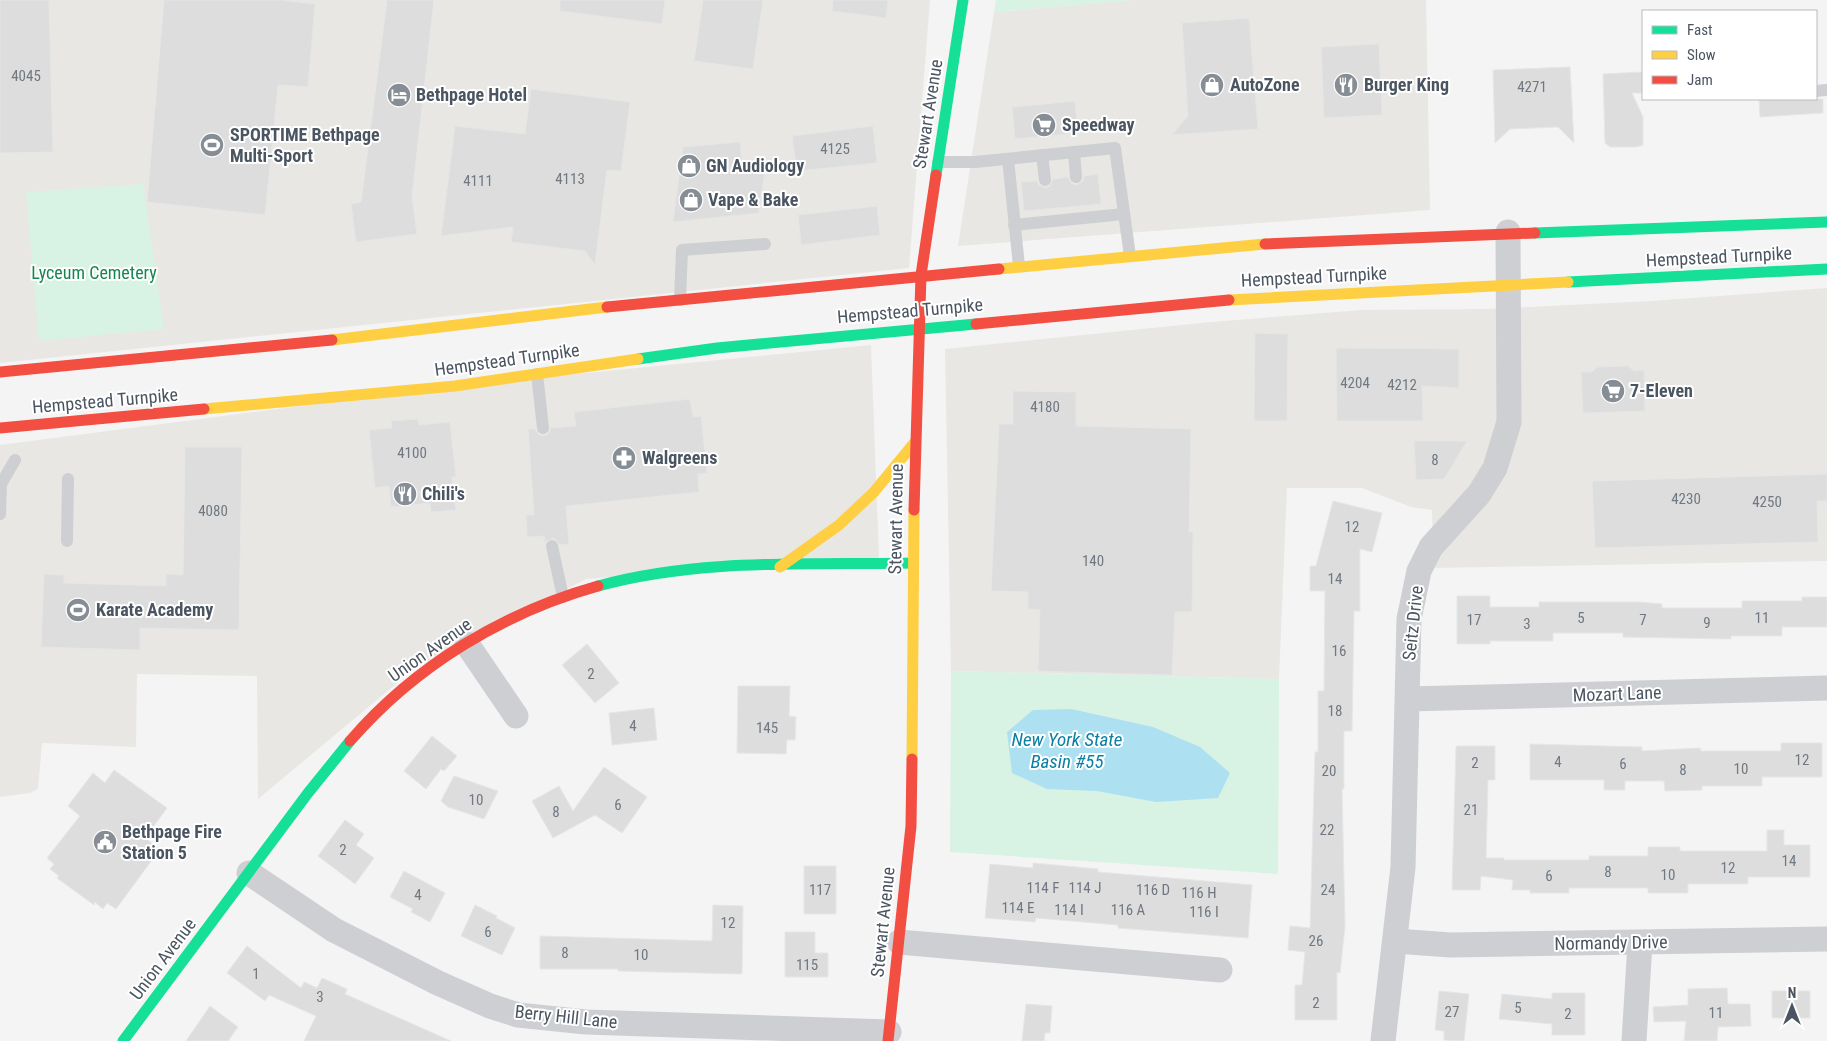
<svg xmlns="http://www.w3.org/2000/svg" width="1827" height="1041" font-family="'Roboto Condensed',sans-serif">
  <style>
    .commercial { fill: #e8e7e3 }
    .green { fill: #d8f2e4 }
    .water { fill: #ade0f0 }
    .building { fill: #ddddde; stroke: #e5e6e7 }
    .lines { fill: none; stroke-linecap: round; stroke-linejoin: round }
    .lane { stroke: #cecfd2; stroke-width: 12 }
    .street { stroke: #cecfd2; stroke-width: 25 }
    .fast { stroke: #16e098; stroke-width: 11 }
    .slow { stroke: #ffcf43; stroke-width: 11 }
    .jam { stroke: #f24e42; stroke-width: 11 }
    .labels { text-anchor: middle; stroke-width: 4; stroke-linejoin: round; paint-order: stroke }
    .number-label { font-size: 15px; fill: #707881 }
    .poi-label { font-size: 18px; font-weight: bold; fill: #4a5561; stroke: #fff; text-anchor: start }
    .street-label { font-size: 18px; fill: #4a5561; stroke: #fff }
    .park-label { font-size: 18px; fill: #168651; stroke: #fff }
    .water-label { font-size: 19px; font-style: italic; fill: #0b80a4; stroke: #fff }
  </style>
  <rect width="100%" height="100%" fill="#f4f4f4"/>
  <!-- commercial -->
  <g class="commercial">
    <polygon points="0,0 930,0 909,268 0,363"/>
    <polygon points="1132,0 1426,0 1430,210 958,246 994,12"/>
    <polygon points="1827,288 1827,561 1433,568 1432,510 1411,507 1362,488 1287,488 1279,679 951,671 945,349 1211,322 1362,310 1488,309 1651,301"/>
    <polygon points="871,345 879,558 586,579 414,669 258,799 257,676 137,674 136,747 42,743 38,789 30,793 0,797 0,445 455,386"/>
  </g>
  <!-- green -->
  <g class="green">
    <polygon points="996,0 1132,0 994,12"/>
    <polygon points="143,184 164,329 39,341 26,192"/>
    <polygon points="951,671 1279,679 1278,874 950,852"/>
  </g>
  <!-- water -->
  <polygon class="water" points="1071,709 1153,727 1200,747 1230,773 1218,798 1156,802 1097,791 1047,789 1012,773 1007,732 1033,710"/>
  <!-- building -->
  <g class="building">
    <polygon points="0,0 49,0 53,152 0,153"/>
    <polygon points="164,0 283,0 315,4 308,87 278,85 265,215 147,202"/>
    <polygon points="387,0 434,0 412,197 417,234 356,242 351,204 361,202"/>
    <polygon points="560,0 665,0 662,24 560,11"/>
    <polygon points="703,0 763,0 753,69 694,61"/>
    <polygon points="833,0 888,0 886,18 832,11"/>
    <polygon points="1249,18 1258,129 1172,135 1188,116 1182,23"/>
    <polygon points="1379,44 1382,115 1324,118 1321,47"/>
    <polygon points="1570,67 1574,143 1558,127 1510,129 1495,143 1493,70"/>
    <polygon points="1643,72 1643,93 1632,93 1643,117 1643,145 1636,147 1610,147 1605,143 1603,74"/>
    <polygon points="531,89 630,102 621,171 607,170 595,265 585,251 511,242 513,227 441,236 455,126 525,134"/>
    <polygon points="1759,99 1823,99 1823,113 1760,117"/>
    <polygon points="1075,101 1078,133 1015,139 1012,107"/>
    <polygon points="873,126 877,163 797,171 792,136"/>
    <polygon points="740,142 742,166 766,163 759,213 673,222 683,147"/>
    <polygon points="1098,174 1101,204 1024,211 1021,182 1037,181 1039,185 1045,188 1050,186 1053,179 1068,177 1072,184 1077,185 1083,181 1084,176"/>
    <polygon points="877,206 880,235 801,245 798,215"/>
    <polygon points="1255,333 1288,334 1287,421 1254,421"/>
    <polygon points="1336,348 1459,349 1459,388 1422,386 1423,421 1337,421"/>
    <polygon points="1628,366 1634,371 1644,370 1645,411 1583,413 1581,372 1592,372 1597,367"/>
    <polygon points="1013,391 1076,392 1076,426 1191,429 1189,532 1193,532 1192,612 1175,612 1172,675 1038,671 1040,610 1028,609 1028,592 991,591 999,424 1013,424"/>
    <polygon points="690,399 693,417 701,416 707,473 698,474 699,492 566,506 569,544 560,545 554,538 545,542 544,536 527,537 526,515 534,515 528,429 535,429 539,435 544,436 548,434 551,428 576,426 574,412"/>
    <polygon points="418,419 419,425 450,422 456,477 452,477 456,510 431,512 430,503 391,507 389,486 375,488 369,430 392,428 391,421"/>
    <polygon points="1414,441 1467,441 1444,479 1416,480"/>
    <polygon points="185,447 242,447 239,630 140,628 140,650 41,647 44,574 64,575 64,583 166,586 166,574 183,575"/>
    <polygon points="1827,474 1827,501 1817,501 1818,542 1595,548 1592,481"/>
    <polygon points="1333,501 1382,513 1372,552 1360,549 1360,611 1354,611 1352,731 1344,731 1344,789 1342,789 1345,926 1340,973 1337,972 1337,1020 1295,1020 1295,985 1302,985 1305,952 1288,950 1290,926 1310,928 1315,752 1318,752 1318,691 1324,691 1325,591 1310,591 1310,566 1316,566"/>
    <polygon points="1457,596 1490,596 1490,607 1539,607 1539,602 1639,602 1662,604 1662,608 1742,608 1742,601 1802,601 1802,597 1827,597 1827,627 1782,627 1782,636 1731,636 1731,639 1623,637 1623,633 1553,633 1553,641 1490,641 1490,644 1457,644"/>
    <polygon points="587,644 619,683 595,703 562,665"/>
    <polygon points="738,686 790,686 789,716 796,717 795,740 787,740 786,754 737,753"/>
    <polygon points="654,708 657,740 612,745 609,713"/>
    <polygon points="432,736 457,756 444,771 441,769 426,789 404,771"/>
    <polygon points="1781,743 1822,743 1822,777 1762,777 1762,786 1702,786 1702,790 1665,791 1664,781 1625,781 1625,790 1604,790 1604,780 1530,780 1530,744 1642,747 1642,751 1700,748 1701,751 1781,751"/>
    <polygon points="1456,746 1495,746 1495,780 1488,780 1486,858 1504,858 1504,860 1589,860 1589,856 1648,856 1648,847 1680,847 1680,851 1767,851 1767,830 1784,830 1784,845 1810,845 1810,877 1748,877 1748,884 1688,884 1688,893 1648,893 1648,888 1569,888 1569,893 1530,893 1530,890 1512,890 1513,880 1481,876 1480,890 1452,890"/>
    <polygon points="604,767 647,797 622,833 595,815 553,838 532,801 559,786 573,811"/>
    <polygon points="114,770 167,808 145,838 160,849 116,909 107,903 103,909 95,902 94,905 57,878 59,876 50,869 54,864 47,858 80,816 68,806 93,773 105,783"/>
    <polygon points="454,776 498,791 484,819 448,807 441,801"/>
    <polygon points="345,820 364,834 356,845 374,858 355,884 318,856"/>
    <polygon points="1033,863 1098,869 1098,872 1252,885 1248,938 1118,928 1118,925 1036,918 1035,922 985,918 990,864 1033,868"/>
    <rect x="804" y="866" width="32" height="48"/>
    <polygon points="404,871 445,893 430,922 411,912 413,909 390,897"/>
    <polygon points="475,905 497,916 496,918 515,928 502,955 461,936"/>
    <polygon points="713,905 743,906 742,974 618,971 618,969 540,969 540,936 712,941"/>
    <polygon points="785,932 815,932 815,953 828,953 828,977 785,977"/>
    <polygon points="247,946 301,988 304,982 317,988 322,978 347,989 345,994 451,1041 304,1041 316,1016 269,995 265,1001 227,973"/>
    <polygon points="1727,988 1728,1004 1750,1004 1751,1026 1718,1027 1717,1041 1684,1041 1686,1021 1654,1022 1653,1007 1688,1005 1688,989"/>
    <polygon points="1439,991 1469,994 1464,1041 1444,1040 1444,1031 1435,1030"/>
    <rect x="1772" y="991" width="38" height="27"/>
    <polygon points="1552,993 1585,993 1585,1035 1552,1035 1552,1024 1499,1019 1502,994 1552,999"/>
    <polygon points="1026,1004 1052,1006 1050,1033 1045,1033 1044,1041 1022,1041"/>
    <polygon points="210,1006 238,1027 228,1041 186,1041"/>
  </g>
  <g class="lines">
    <!-- lane -->
    <g class="lane">
      <polyline points="1816,91 1827,90"/>
      <polyline points="1074,152 1076,177"/>
      <polyline points="1042,155 1045,180"/>
      <polyline points="1008,159 1019,266"/>
      <polyline points="938,162 975,162 1115,148 1130,256"/>
      <polyline points="1014,225 1124,214"/>
      <polyline points="680,300 682,250 765,244"/>
      <polyline points="537,374 543,428"/>
      <polyline points="0,514 1,484 15,460"/>
      <polyline points="67,541 68,479"/>
      <polyline points="552,546 563,597"/>
    </g>
    <!-- street -->
    <g class="street">
      <polyline points="467,644 516,716"/>
      <polyline points="1408,699 1827,688"/>
      <polyline points="249,873 334,930 438,983 490,1006 518,1015 586,1022 889,1032"/>
      <polyline points="1395,941 1451,945 1827,939"/>
      <polyline points="899,942 1220,970"/>
      <polyline points="1383,1041 1403,867 1409,619 1419,571 1431,547 1479,494 1495,468 1509,422 1508,232"/>
      <polyline points="1634,1041 1640,943"/>
    </g>
    <!-- fast -->
    <g class="fast">
      <polyline points="936,175 963,0"/>
      <polyline points="1535,233 1827,222"/>
      <polyline points="1568,282 1827,269"/>
      <polyline points="638,359 717,348 976,324"/>
      <path d="M598,586C699,558 809,565 913,563"/>
      <polyline points="123,1041 308,793 350,741"/>
    </g>
    <!-- slow -->
    <g class="slow">
      <polyline points="999,269 1265,244"/>
      <polyline points="1229,300 1568,282"/>
      <polyline points="332,340 607,307"/>
      <polyline points="204,409 455,386 638,359"/>
      <polyline points="780,567 839,525 874,492 915,442"/>
      <polyline points="912,759 914,510"/>
    </g>
    <!-- jam -->
    <g class="jam">
      <polyline points="1265,244 1535,233"/>
      <polyline points="607,307 999,269"/>
      <polyline points="976,324 1229,300"/>
      <polyline points="0,372 332,340"/>
      <polyline points="0,428 204,409"/>
      <polyline points="914,510 921,275 936,175"/>
      <path d="M350,741C415,666 502,613 598,586"/>
      <polyline points="888,1041 911,826 912,759"/>
    </g>
  </g>
  <!-- icons -->
  <defs>
    <g id="shop-disc" transform="scale(1.25)"><circle r="9.5" fill="#868d94" stroke="#fff"/><path d="M-5-2.5h2.3a2.7 3.5 0 0 1 5.4 0H5L5.5 6h-11ZM-1.5-2.5h3a1.5 2.3 0 0 0-3 0Z" fill="#fff"/></g>
    <g id="restaurant-disc" transform="scale(1.25)"><circle r="9.5" fill="#868d94" stroke="#fff"/><path d="M-5-6h1v4h1v-4h1v4h1v-4h1v5L-1.5 .5V6h-2V.5L-5-1ZM5-6V6H3V1.5H1.5Q1.5-4 5-6Z" fill="#fff"/></g>
    <g id="hotel-disc" transform="scale(1.25)"><circle r="9.5" fill="#868d94" stroke="#fff"/><path d="M-6-4.5h1.5V1H6V5H4.5V3h-9V5H-6ZM-4 0a1.8 1.8 0 1 1 3.6 0ZM.5 0V-2.5h3Q6-2.5 6 0Z" fill="#fff"/></g>
    <g id="supermarket-disc" transform="scale(1.25)"><circle r="9.5" fill="#868d94" stroke="#fff"/><path d="M-6-5.5h2.5l.6 2H6L4.5 2H-2.5L-4.4-4H-6ZM-1.5 3.2a1.3 1.3 0 1 0 .1 0ZM3 3.2a1.3 1.3 0 1 0 .1 0Z" fill="#fff"/></g>
    <g id="stadium-disc" transform="scale(1.25)"><circle r="9.5" fill="#868d94" stroke="#fff"/><path d="M0-5a6.5 5 0 1 0 0 10a6.5 5 0 1 0 0-10ZM-3.5-1.8h7v3.6h-7Z" fill="#fff"/></g>
    <g id="pharmacy-disc" transform="scale(1.25)"><circle r="9.5" fill="#868d94" stroke="#fff"/><path d="M-2-6h4v4h4v4h-4v4h-4v-4h-4v-4h4Z" fill="#fff"/></g>
    <g id="civic-disc" transform="scale(1.25)"><circle r="9.5" fill="#868d94" stroke="#fff"/><path d="M-.6-6.5H3V-4.5H.6V-3L4-1V1h2V6H-6V1h2V-1L-.6-3ZM-1.2 2.5V6h2.4V2.5Z" fill="#fff"/></g>
  </defs>
  <g fill-rule="evenodd">
    <use href="#shop-disc" x="1212" y="85"/>
    <use href="#restaurant-disc" x="1346" y="85"/>
    <use href="#hotel-disc" x="399" y="95"/>
    <use href="#supermarket-disc" x="1044" y="125"/>
    <use href="#stadium-disc" x="212" y="145"/>
    <use href="#shop-disc" x="689" y="166"/>
    <use href="#shop-disc" x="691" y="200"/>
    <use href="#supermarket-disc" x="1613" y="391"/>
    <use href="#pharmacy-disc" x="624" y="458"/>
    <use href="#restaurant-disc" x="405" y="494"/>
    <use href="#stadium-disc" x="78" y="610"/>
    <use href="#civic-disc" x="105" y="842"/>
  </g>
  <g class="labels">
    <!-- number labels -->
    <g class="number-label">
      <text x="26" y="81">4045</text>
      <text x="1532" y="92">4271</text>
      <text x="835" y="154">4125</text>
      <text x="570" y="184">4113</text>
      <text x="478" y="186">4111</text>
      <text x="1355" y="388">4204</text>
      <text x="1402" y="390">4212</text>
      <text x="1045" y="412">4180</text>
      <text x="412" y="458">4100</text>
      <text x="1435" y="465">8</text>
      <text x="1686" y="504">4230</text>
      <text x="1767" y="507">4250</text>
      <text x="213" y="516">4080</text>
      <text x="1352" y="532">12</text>
      <text x="1093" y="566">140</text>
      <text x="1335" y="584">14</text>
      <text x="1581" y="623">5</text>
      <text x="1762" y="623">11</text>
      <text x="1474" y="625">17</text>
      <text x="1643" y="625">7</text>
      <text x="1707" y="628">9</text>
      <text x="1527" y="629">3</text>
      <text x="1339" y="656">16</text>
      <text x="591" y="679">2</text>
      <text x="1335" y="716">18</text>
      <text x="633" y="731">4</text>
      <text x="767" y="733">145</text>
      <text x="1802" y="765">12</text>
      <text x="1558" y="767">4</text>
      <text x="1475" y="768">2</text>
      <text x="1623" y="769">6</text>
      <text x="1741" y="774">10</text>
      <text x="1683" y="775">8</text>
      <text x="1329" y="776">20</text>
      <text x="476" y="805">10</text>
      <text x="618" y="810">6</text>
      <text x="1471" y="815">21</text>
      <text x="556" y="817">8</text>
      <text x="1327" y="835">22</text>
      <text x="343" y="855">2</text>
      <text x="1789" y="866">14</text>
      <text x="1728" y="873">12</text>
      <text x="1608" y="877">8</text>
      <text x="1668" y="880">10</text>
      <text x="1549" y="881">6</text>
      <text x="1043" y="893">114 F</text>
      <text x="1085" y="893">114 J</text>
      <text x="820" y="895">117</text>
      <text x="1153" y="895">116 D</text>
      <text x="1328" y="895">24</text>
      <text x="1199" y="898">116 H</text>
      <text x="418" y="900">4</text>
      <text x="1018" y="913">114 E</text>
      <text x="1069" y="915">114 I</text>
      <text x="1128" y="915">116 A</text>
      <text x="1204" y="917">116 I</text>
      <text x="728" y="928">12</text>
      <text x="488" y="937">6</text>
      <text x="1316" y="946">26</text>
      <text x="565" y="958">8</text>
      <text x="641" y="960">10</text>
      <text x="807" y="970">115</text>
      <text x="256" y="979">1</text>
      <text x="320" y="1002">3</text>
      <text x="1316" y="1008">2</text>
      <text x="1518" y="1013">5</text>
      <text x="1452" y="1017">27</text>
      <text x="1716" y="1018">11</text>
      <text x="1568" y="1019">2</text>
    </g>
    <!-- poi labels -->
    <g class="poi-label">
      <text x="1230" y="91">AutoZone</text>
      <text x="1364" y="91">Burger King</text>
      <text x="416" y="101">Bethpage Hotel</text>
      <text x="1062" y="131">Speedway</text>
      <text x="230" y="141">SPORTIME Bethpage<tspan x="230" dy="21">Multi-Sport</tspan></text>
      <text x="706" y="172">GN Audiology</text>
      <text x="708" y="206">Vape &amp; Bake</text>
      <text x="1630" y="397">7-Eleven</text>
      <text x="642" y="464">Walgreens</text>
      <text x="422" y="500">Chili's</text>
      <text x="96" y="616">Karate Academy</text>
      <text x="122" y="838">Bethpage Fire<tspan x="122" dy="21">Station 5</tspan></text>
    </g>
    <!-- street labels -->
    <g class="street-label">
      <text transform="translate(928 114) rotate(-81)" y="6">Stewart Avenue</text>
      <text transform="translate(1719 257) rotate(-3)" y="6">Hempstead Turnpike</text>
      <text transform="translate(1314 277) rotate(-3)" y="6">Hempstead Turnpike</text>
      <text transform="translate(910 311) rotate(-5)" y="6">Hempstead Turnpike</text>
      <text transform="translate(507 360) rotate(-8)" y="6">Hempstead Turnpike</text>
      <text transform="translate(105 401) rotate(-5)" y="6">Hempstead Turnpike</text>
      <text transform="translate(896 519) rotate(-89)" y="6">Stewart Avenue</text>
      <text transform="translate(1413 623) rotate(-84)" y="6">Seitz Drive</text>
      <text transform="translate(430 650) rotate(-35)" y="6">Union Avenue</text>
      <text transform="translate(1617 694) rotate(-2)" y="6">Mozart Lane</text>
      <text transform="translate(883 922) rotate(-84)" y="6">Stewart Avenue</text>
      <text transform="translate(1611 943) rotate(-1)" y="6">Normandy Drive</text>
      <text transform="translate(163 959) rotate(-53)" y="6">Union Avenue</text>
      <text transform="translate(566 1017) rotate(6)" y="6">Berry Hill Lane</text>
    </g>
    <!-- park labels -->
    <g class="park-label">
      <text x="94" y="279">Lyceum Cemetery</text>
    </g>
    <!-- water labels -->
    <g class="water-label">
      <text x="1067" y="746">New York State<tspan x="1067" dy="22">Basin #55</tspan></text>
    </g>
  </g>
  <!-- legend -->
  <rect x="1642" y="10" width="175" height="90" fill="#ffffff" stroke="#b7bbc0"/>
  <rect x="1652" y="26" width="25" height="8" fill="#16e098" stroke="#b7bbc0"/>
  <text x="1687" y="35" font-size="15" fill="#4a5561">Fast</text>
  <rect x="1652" y="51" width="25" height="8" fill="#ffcf43" stroke="#b7bbc0"/>
  <text x="1687" y="60" font-size="15" fill="#4a5561">Slow</text>
  <rect x="1652" y="76" width="25" height="8" fill="#f24e42" stroke="#b7bbc0"/>
  <text x="1687" y="85" font-size="15" fill="#4a5561">Jam</text>
  <!-- north arrow -->
  <g transform="translate(1792 1006)" stroke="#ffffff" stroke-width="4" paint-order="stroke">
  <path d="M0-4L9 19L0 12L-9 19Z" fill="#4a5561"/>
  <text y="-8" font-size="14" font-weight="bold" text-anchor="middle" fill="#4a5561">N</text>
  </g>
</svg>
